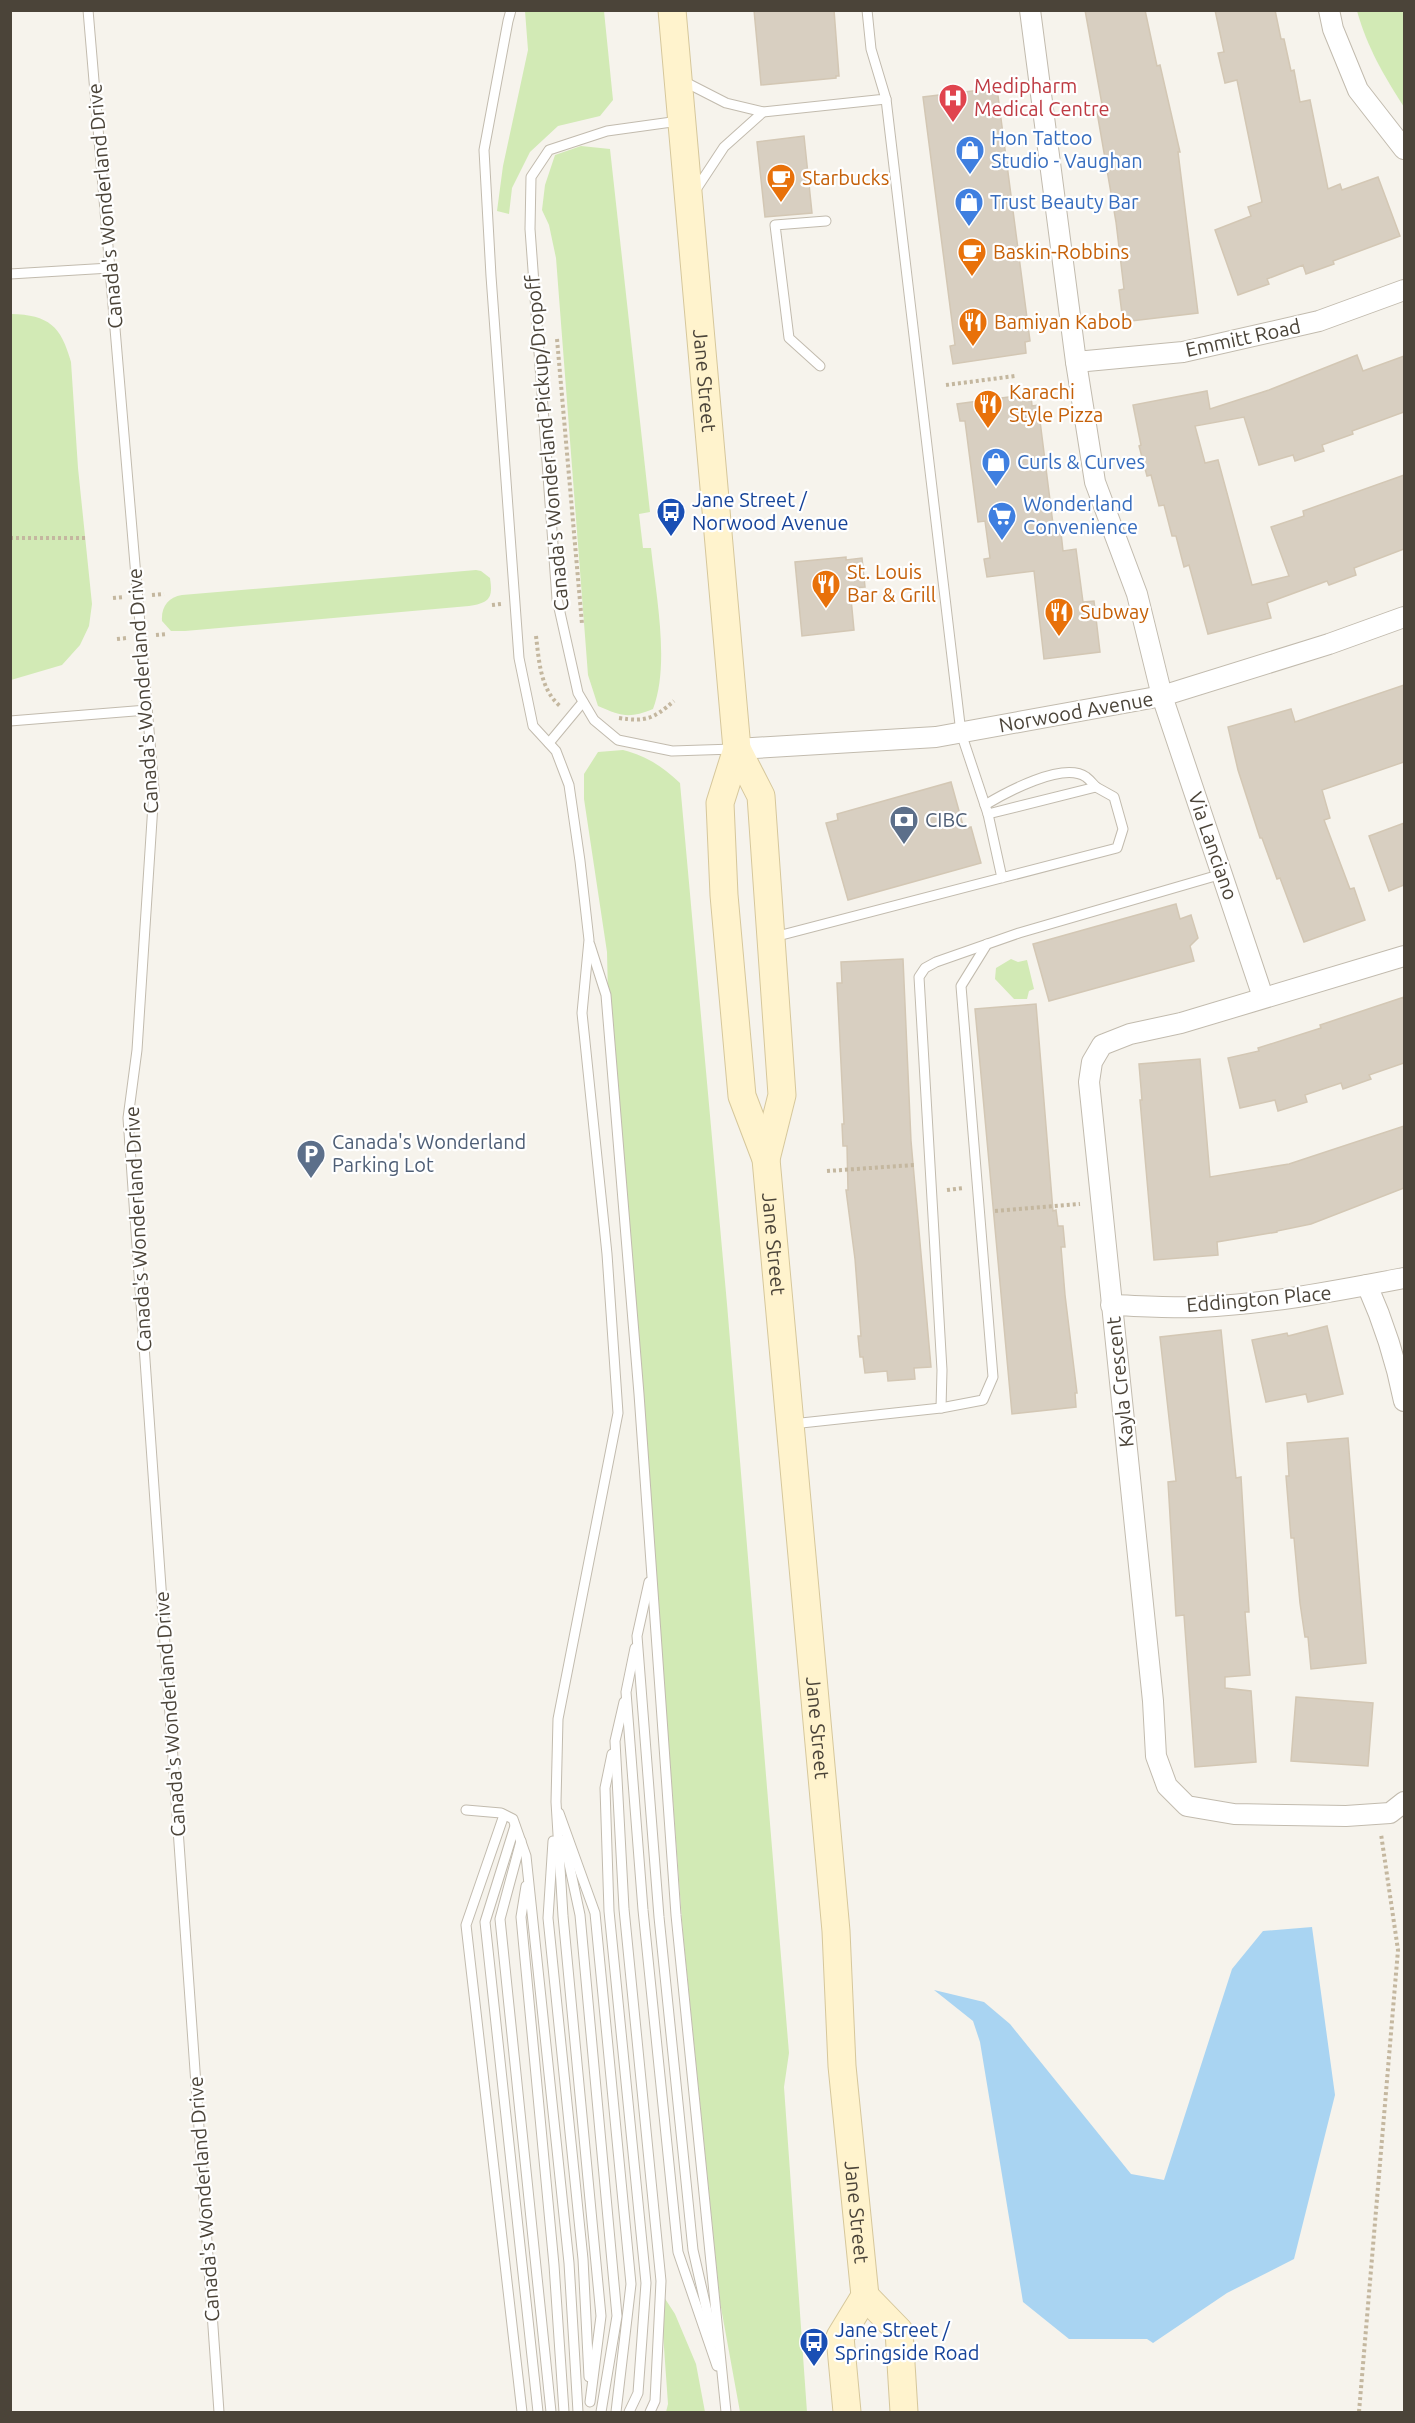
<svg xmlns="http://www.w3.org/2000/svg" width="1415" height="2423" font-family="Ubuntu,sans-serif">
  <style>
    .green { fill: #d2eab5 }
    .water { fill: #a9d4f2 }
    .building { fill: #d8cfc1; stroke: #d3c7b4; stroke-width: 1.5 }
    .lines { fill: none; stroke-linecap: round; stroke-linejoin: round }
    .lane-casing { stroke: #c2bbae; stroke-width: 11 }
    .street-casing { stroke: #c2bbae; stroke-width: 22 }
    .secondary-casing { stroke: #d6c79b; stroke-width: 29 }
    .path { stroke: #c4b79f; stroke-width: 4; stroke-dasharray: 3 3; stroke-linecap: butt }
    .lane { stroke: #fff; stroke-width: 9 }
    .street { stroke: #fff; stroke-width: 20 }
    .secondary { stroke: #fff3cd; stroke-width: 27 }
    .labels { text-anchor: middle; stroke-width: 4.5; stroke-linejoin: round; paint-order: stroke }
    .health-label { font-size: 20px; fill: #be3a42; stroke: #fff; text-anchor: start }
    .shop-label { font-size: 20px; fill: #366cbe; stroke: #fff; text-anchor: start }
    .food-label { font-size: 20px; fill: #c56008; stroke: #fff; text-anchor: start }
    .street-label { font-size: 20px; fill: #4b4439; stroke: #fff }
    .transit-label { font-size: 20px; fill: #164399; stroke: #fff; text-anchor: start }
    .service-label { font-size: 20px; fill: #4e5e75; stroke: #fff; text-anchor: start }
  </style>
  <rect width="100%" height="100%" fill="#f6f3ec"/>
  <!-- green -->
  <g class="green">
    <polygon points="525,11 604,11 613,100 600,116 558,126 530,152 512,188 509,214 497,211 503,166 528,50"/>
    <path d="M1357,11H1404V107C1383,74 1368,49 1357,11Z"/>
    <path d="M581,146L610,149L650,512L639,514L643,548H651C656,596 670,664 653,709C629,719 621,716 598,706L588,675L556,258L549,225L542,210L545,185L555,155Z"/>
    <path d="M11,314C49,315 61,326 71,362L78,468L92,604L89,626L80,645L62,665L11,680Z"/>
    <path d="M476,570L481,571L490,578C493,598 490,603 469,606L185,631H171L162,621C161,607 168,597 182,595Z"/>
    <path d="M623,750C647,756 663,767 680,783L727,1304L789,2053L784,2087L807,2412H740L720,2302L683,1934L654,1550L608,996L607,952L584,799V774L598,752Z"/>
    <polygon points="1011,959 1018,962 1027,960 1034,989 1029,991 1027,999 1014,999 995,979 996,968"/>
    <polygon points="660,2291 675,2314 696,2364 705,2412 666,2412 668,2404"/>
  </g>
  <!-- water -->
  <polygon class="water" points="1312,1927 1335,2095 1294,2259 1227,2293 1153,2343 1147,2339 1069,2339 1023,2302 980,2042 973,2021 934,1990 984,2002 1010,2024 1131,2174 1164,2180 1232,1969 1263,1931"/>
  <!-- building -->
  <g class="building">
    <polygon points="754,10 834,10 839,76 836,76 836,78 761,85"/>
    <polygon points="1085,10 1145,10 1157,66 1160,65 1180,152 1178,152 1198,313 1123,322 1119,290 1124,289 1116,222 1097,112 1103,110"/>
    <polygon points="1215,10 1275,10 1281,39 1284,39 1291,71 1294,70 1300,102 1310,100 1328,189 1340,184 1342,190 1378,177 1400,236 1333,261 1334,264 1306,274 1303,265 1267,279 1269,284 1238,295 1215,230 1251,216 1248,207 1262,202 1237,80 1225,83 1218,53 1224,52"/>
    <polygon points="997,88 1030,341 1025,342 1026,353 953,364 950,346 955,345 923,97"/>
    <polygon points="804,136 812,213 765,217 757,142"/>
    <polygon points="1357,355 1363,371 1404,356 1404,412 1352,431 1353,434 1322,445 1324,451 1295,461 1293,455 1259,465 1244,417 1195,426 1205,463 1218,460 1252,585 1289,576 1271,527 1304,516 1303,511 1404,475 1404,549 1354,568 1356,575 1329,585 1327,581 1267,603 1271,618 1208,634 1189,565 1184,567 1176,536 1172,536 1164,505 1159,506 1151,475 1147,476 1139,446 1141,445 1133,405 1207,391 1210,409 1269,390"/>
    <polygon points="1031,394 1032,406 1038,405 1053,524 1060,523 1063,551 1076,549 1083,602 1094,601 1100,652 1044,659 1034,571 987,577 984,559 990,558 985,521 978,522 965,421 960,421 957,404"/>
    <polygon points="846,557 846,560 862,558 865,587 850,588 854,630 802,636 795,562"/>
    <polygon points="1404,685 1404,762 1322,790 1330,818 1324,820 1350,889 1354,888 1365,920 1304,942 1280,878 1277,879 1262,838 1260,838 1238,770 1228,727 1291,709 1295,722"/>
    <polygon points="951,782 964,829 971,827 981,863 848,900 826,823 838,820 837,814"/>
    <polygon points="1404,823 1404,885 1389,891 1369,836"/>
    <polygon points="1176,904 1180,919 1191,915 1198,938 1190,946 1194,961 1049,1001 1033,944"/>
    <polygon points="903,959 911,1141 931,1367 914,1368 915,1379 888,1381 887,1371 865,1373 863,1357 860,1357 858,1336 861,1336 855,1259 846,1190 848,1190 847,1146 843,1146 842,1124 844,1124 837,983 842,983 841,962"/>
    <polygon points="1404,997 1404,1063 1369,1075 1371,1079 1343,1089 1341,1083 1305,1095 1307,1102 1278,1111 1275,1100 1240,1108 1228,1058 1259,1051 1258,1048 1321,1028 1320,1025"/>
    <polygon points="1036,1004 1053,1211 1056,1210 1058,1226 1063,1226 1065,1247 1061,1247 1065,1295 1077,1393 1075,1393 1076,1407 1012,1414 975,1009"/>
    <polygon points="1200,1059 1210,1177 1289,1164 1404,1126 1404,1188 1311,1224 1277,1231 1277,1232 1217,1242 1218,1255 1154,1260 1140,1100 1142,1100 1139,1064"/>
    <polygon points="1327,1326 1343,1394 1308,1402 1306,1394 1266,1402 1252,1340 1287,1333 1288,1336"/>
    <polygon points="1221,1330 1236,1478 1241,1477 1249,1612 1245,1612 1250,1675 1225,1677 1225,1688 1251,1691 1256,1762 1195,1767 1184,1615 1176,1616 1168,1482 1176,1481 1160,1337"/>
    <polygon points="1348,1438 1366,1663 1311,1669 1308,1637 1305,1637 1300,1603 1294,1538 1291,1538 1286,1476 1289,1476 1287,1443"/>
    <polygon points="1296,1697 1373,1703 1368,1766 1291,1761"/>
  </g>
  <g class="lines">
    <!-- lane casing -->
    <g class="lane-casing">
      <g id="lane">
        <polyline points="88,10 154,789 137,1050 128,1118 219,2412"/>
        <polyline points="511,10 508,21 484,150 491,276 519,658 533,726 556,751 569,785 580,861 589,940 582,1013 607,1254 618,1413 558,1719 556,1802 563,1916 601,2316 590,2402"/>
        <polyline points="683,81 726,103 763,112 886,99 871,49 867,10"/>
        <polyline points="886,99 961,733 988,814"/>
        <polyline points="679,121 607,131 549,150 531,177 530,229 557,599 578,693 594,720 618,740 672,751 734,749"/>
        <polyline points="695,191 724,147 763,112"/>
        <polyline points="10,274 110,268"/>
        <polyline points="820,366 789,338 775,225 826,221"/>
        <polyline points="10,721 147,710"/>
        <polyline points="549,743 583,702"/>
        <path d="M985,805C1005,793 1063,761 1086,777C1090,780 1093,784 1096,787"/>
        <polyline points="774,937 1117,848 1123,829 1114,797 1096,787 988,814 1002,878"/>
        <polyline points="590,945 606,995 639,1394 676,1915 726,2412"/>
        <polyline points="941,1408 942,1370 919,977 925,968 936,962 1019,933 1222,874"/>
        <polyline points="792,1424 941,1408 983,1400 993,1377 961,986 987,944"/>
        <polyline points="649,1582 637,1636 659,1917 693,2250 714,2342"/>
        <polyline points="635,1648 626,1692 643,1910 678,2252 717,2366"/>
        <polyline points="624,1702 615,1741 624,1909 661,2281 655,2401 650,2412"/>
        <polyline points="612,1754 605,1788 609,1911 646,2283 638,2393 629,2412"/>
        <polyline points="466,1810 501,1813 513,1819 526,1856 569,2263 578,2412"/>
        <polyline points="559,1813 595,1913 631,2284 616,2412"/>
        <polyline points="504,1815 466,1925 522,2412"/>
        <polyline points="515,1826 485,1922 538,2412"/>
        <polyline points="564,1840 580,1915 617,2316 601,2412"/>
        <polyline points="521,1841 500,1919 551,2412"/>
        <polyline points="553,1841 548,1918 583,2259 589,2377"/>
        <polyline points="526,1886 521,1917 554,2265 564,2412"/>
      </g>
    </g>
    <!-- street casing -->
    <g class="street-casing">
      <g id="street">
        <polyline points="1030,10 1076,362 1095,482 1137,594 1162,696 1263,997"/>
        <polyline points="1329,10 1333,29 1358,90 1404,149"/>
        <polyline points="1076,362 1183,352 1319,321 1404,290"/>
        <polyline points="737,749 936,737 1162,696 1329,644 1404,617"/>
        <polyline points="1404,956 1181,1023 1130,1034 1102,1045 1092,1062 1089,1082 1153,1701 1156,1756 1167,1786 1187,1806 1234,1814 1346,1816 1390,1813 1404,1802"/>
        <path d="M1367,1285C1384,1323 1396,1361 1404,1401"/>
        <path d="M1111,1305C1141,1306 1170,1308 1199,1307C1269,1304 1336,1291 1404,1278"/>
      </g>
    </g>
    <!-- secondary casing -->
    <g class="secondary-casing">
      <g id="secondary">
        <path id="s1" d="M672,10L737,749L720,803L724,895L742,1096L766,1159L836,1931L842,2066L865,2296L840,2337L847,2412"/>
        <polyline points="737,749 761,796 782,1095 766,1159"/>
        <polyline points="865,2296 899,2331 904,2412"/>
      </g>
    </g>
    <!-- path -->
    <g class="path">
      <polyline points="557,339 582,624"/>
      <polyline points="946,385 1015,376"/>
      <polyline points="10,538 85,538"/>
      <polyline points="152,595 164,594"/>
      <polyline points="113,598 124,597"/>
      <polyline points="492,605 501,604"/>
      <polyline points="156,635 167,634"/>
      <path d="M536,636C539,660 540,689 560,706"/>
      <polyline points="117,639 127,638"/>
      <path d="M619,718C646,722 653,719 674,701"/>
      <polyline points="827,1171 914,1165"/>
      <polyline points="947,1190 964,1188"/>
      <polyline points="995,1211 1080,1204"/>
      <polyline points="1359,2412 1398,1950 1381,1834"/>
    </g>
    <!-- lane -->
    <use href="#lane" class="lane"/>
    <!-- street -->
    <use href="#street" class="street"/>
    <!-- secondary -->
    <use href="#secondary" class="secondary"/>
  </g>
  <!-- icons -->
  <defs>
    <g id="hospital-pin" transform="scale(1.5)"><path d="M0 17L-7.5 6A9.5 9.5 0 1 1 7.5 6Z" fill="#e0444e" stroke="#fff"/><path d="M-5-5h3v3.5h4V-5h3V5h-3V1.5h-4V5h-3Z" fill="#fff"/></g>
    <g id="shop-pin" transform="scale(1.5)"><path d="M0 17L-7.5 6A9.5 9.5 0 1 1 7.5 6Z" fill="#3f7fe0" stroke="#fff"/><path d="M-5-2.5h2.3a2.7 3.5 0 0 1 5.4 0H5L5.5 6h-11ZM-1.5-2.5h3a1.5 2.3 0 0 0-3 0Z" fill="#fff"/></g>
    <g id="cafe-pin" transform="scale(1.5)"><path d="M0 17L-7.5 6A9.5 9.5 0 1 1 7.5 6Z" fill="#e8710a" stroke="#fff"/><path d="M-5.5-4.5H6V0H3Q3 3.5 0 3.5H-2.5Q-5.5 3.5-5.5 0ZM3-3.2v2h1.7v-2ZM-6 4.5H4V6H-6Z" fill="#fff"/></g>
    <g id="restaurant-pin" transform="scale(1.5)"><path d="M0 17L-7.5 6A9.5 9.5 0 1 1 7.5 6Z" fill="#e8710a" stroke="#fff"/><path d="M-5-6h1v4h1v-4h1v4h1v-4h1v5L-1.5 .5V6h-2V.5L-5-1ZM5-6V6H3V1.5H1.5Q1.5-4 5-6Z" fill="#fff"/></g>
    <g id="bus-pin" transform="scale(1.5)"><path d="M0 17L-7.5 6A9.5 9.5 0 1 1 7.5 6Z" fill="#1a4fb4" stroke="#fff"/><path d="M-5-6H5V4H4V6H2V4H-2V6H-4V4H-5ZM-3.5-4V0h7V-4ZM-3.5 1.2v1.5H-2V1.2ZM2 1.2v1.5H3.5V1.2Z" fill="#fff"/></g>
    <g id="supermarket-pin" transform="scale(1.5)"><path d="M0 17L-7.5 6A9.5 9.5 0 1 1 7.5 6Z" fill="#3f7fe0" stroke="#fff"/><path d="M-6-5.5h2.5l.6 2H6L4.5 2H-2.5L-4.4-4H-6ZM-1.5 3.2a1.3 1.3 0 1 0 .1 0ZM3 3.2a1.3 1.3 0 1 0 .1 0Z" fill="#fff"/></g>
    <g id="bank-pin" transform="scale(1.5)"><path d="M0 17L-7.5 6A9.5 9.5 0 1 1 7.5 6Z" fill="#5c6f8a" stroke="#fff"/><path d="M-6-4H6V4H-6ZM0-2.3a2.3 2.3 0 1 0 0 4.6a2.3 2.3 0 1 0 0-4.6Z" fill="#fff"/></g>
    <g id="parking-pin" transform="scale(1.5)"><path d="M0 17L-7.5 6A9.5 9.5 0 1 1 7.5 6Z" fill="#5c6f8a" stroke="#fff"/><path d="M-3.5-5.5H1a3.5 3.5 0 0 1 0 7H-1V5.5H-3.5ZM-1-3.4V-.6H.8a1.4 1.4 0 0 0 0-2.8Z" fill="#fff"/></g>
  </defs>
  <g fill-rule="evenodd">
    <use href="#hospital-pin" x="953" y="98"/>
    <use href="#shop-pin" x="970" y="150"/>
    <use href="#cafe-pin" x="781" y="178"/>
    <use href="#shop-pin" x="969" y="202"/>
    <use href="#cafe-pin" x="972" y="252"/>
    <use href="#restaurant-pin" x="973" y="322"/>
    <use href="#restaurant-pin" x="988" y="404"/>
    <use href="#shop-pin" x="996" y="462"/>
    <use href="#bus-pin" x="671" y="512"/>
    <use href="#supermarket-pin" x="1002" y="516"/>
    <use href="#restaurant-pin" x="826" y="584"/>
    <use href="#restaurant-pin" x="1059" y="612"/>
    <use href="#bank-pin" x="904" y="820"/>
    <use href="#parking-pin" x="311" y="1154"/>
    <use href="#bus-pin" x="814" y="2342"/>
  </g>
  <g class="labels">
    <!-- health labels -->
    <g class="health-label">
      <text x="974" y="93">Medipharm<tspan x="974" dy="23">Medical Centre</tspan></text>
    </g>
    <!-- shop labels -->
    <g class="shop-label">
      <text x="991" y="145">Hon Tattoo<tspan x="991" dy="23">Studio - Vaughan</tspan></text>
      <text x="990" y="209">Trust Beauty Bar</text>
      <text x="1017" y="469">Curls &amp; Curves</text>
      <text x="1023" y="511">Wonderland<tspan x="1023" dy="23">Convenience</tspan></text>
    </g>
    <!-- food labels -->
    <g class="food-label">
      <text x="802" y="185">Starbucks</text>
      <text x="993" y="259">Baskin-Robbins</text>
      <text x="994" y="329">Bamiyan Kabob</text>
      <text x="1009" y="399">Karachi<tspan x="1009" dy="23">Style Pizza</tspan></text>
      <text x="847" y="579">St. Louis<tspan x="847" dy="23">Bar &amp; Grill</tspan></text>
      <text x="1080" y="619">Subway</text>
    </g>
    <!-- street labels -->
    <g class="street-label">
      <text transform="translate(105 206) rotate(-95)" y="7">Canada's Wonderland Drive</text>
      <text transform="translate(1243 338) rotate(-12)" y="7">Emmitt Road</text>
      <text dy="7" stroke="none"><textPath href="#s1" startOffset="372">Jane Street</textPath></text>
      <text transform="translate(547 443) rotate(-95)" y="7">Canada's Wonderland Pickup/Dropoff</text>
      <text transform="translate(143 691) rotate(-94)" y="7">Canada's Wonderland Drive</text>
      <text transform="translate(1076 712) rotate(-10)" y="7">Norwood Avenue</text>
      <text transform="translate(1213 846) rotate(71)" y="7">Via Lanciano</text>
      <text transform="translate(138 1229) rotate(-93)" y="7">Canada's Wonderland Drive</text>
      <text dy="7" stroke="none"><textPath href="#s1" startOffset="1245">Jane Street</textPath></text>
      <text transform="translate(1259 1299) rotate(-5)" y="7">Eddington Place</text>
      <text transform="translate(1120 1382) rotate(-96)" y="7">Kayla Crescent</text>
      <text transform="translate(170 1714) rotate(-94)" y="7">Canada's Wonderland Drive</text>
      <text dy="7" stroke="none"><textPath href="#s1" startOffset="1731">Jane Street</textPath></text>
      <text transform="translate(204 2199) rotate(-94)" y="7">Canada's Wonderland Drive</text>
      <text dy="7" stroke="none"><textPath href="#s1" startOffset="2217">Jane Street</textPath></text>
    </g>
    <!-- transit labels -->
    <g class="transit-label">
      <text x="692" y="507">Jane Street /<tspan x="692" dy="23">Norwood Avenue</tspan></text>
      <text x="835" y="2337">Jane Street /<tspan x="835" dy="23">Springside Road</tspan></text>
    </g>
    <!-- service labels -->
    <g class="service-label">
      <text x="925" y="827">CIBC</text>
      <text x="332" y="1149">Canada's Wonderland<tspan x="332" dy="23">Parking Lot</tspan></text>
    </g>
  </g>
  <!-- border -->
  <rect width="1415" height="2423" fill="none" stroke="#4b4439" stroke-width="24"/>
</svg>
